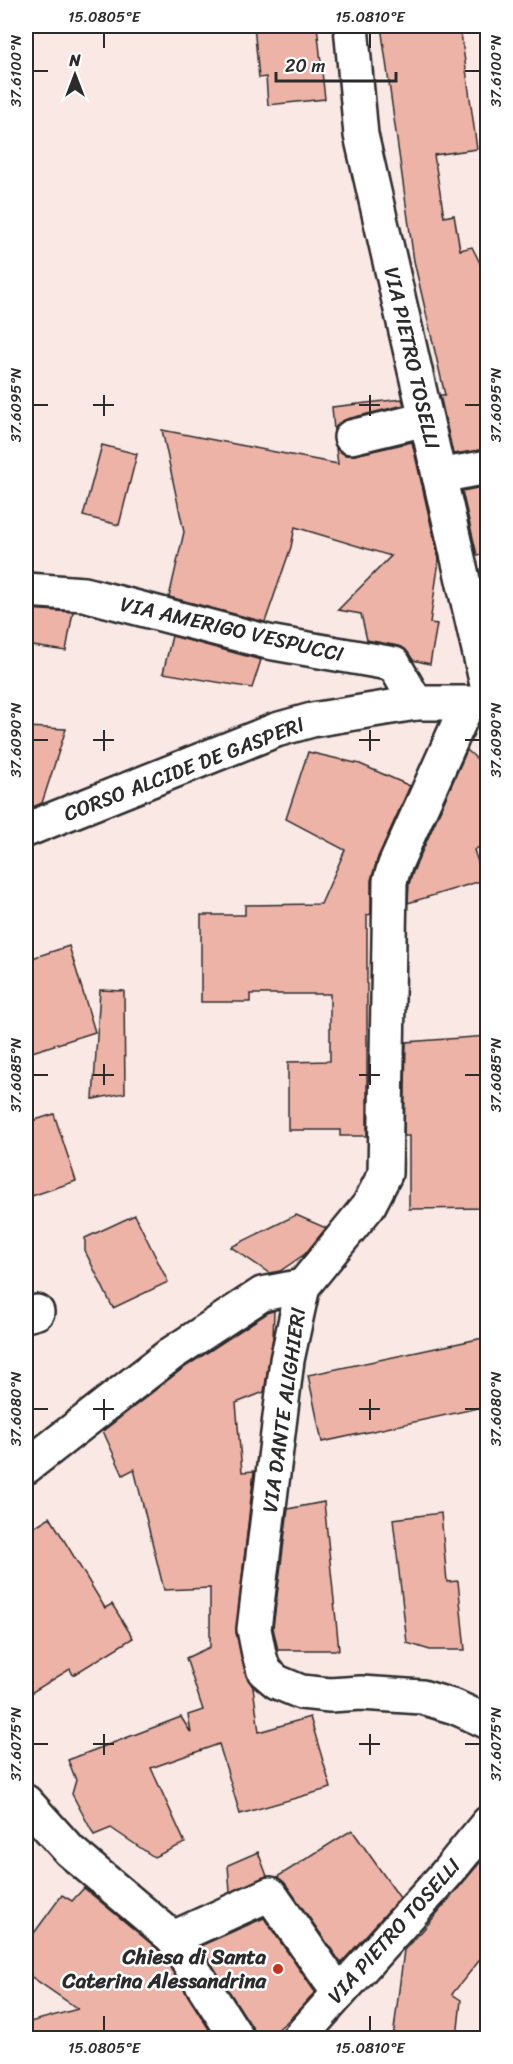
<svg xmlns="http://www.w3.org/2000/svg" width="513" height="2064" font-family="Sriracha,sans-serif">
  <style>
    .building { fill: #edb3a7; stroke: #2b2b2b; stroke-width: 1.5 }
    .lines { fill: none; stroke-linecap: round; stroke-linejoin: round }
    .minor-casing { stroke: #2b2b2b; stroke-width: 38 }
    .major-casing { stroke: #2b2b2b; stroke-width: 38 }
    .minor { stroke: #fff; stroke-width: 33 }
    .major { stroke: #fff; stroke-width: 33 }
    .ticks { fill: none; stroke: #2b2b2b; stroke-width: 2 }
    .poi-dot { fill: #c8321e; stroke: #fff; stroke-width: 2 }
    .labels { text-anchor: middle; stroke-width: 5; stroke-linejoin: round; paint-order: stroke }
    .street-label { font-size: 21px; fill: #2b2b2b; stroke: #fff }
    .poi-label { font-size: 21px; font-weight: bold; fill: #2b2b2b; stroke: #fff; text-anchor: end }
    .neatline { fill: none; stroke: #2b2b2b; stroke-width: 2 }
    .ticks-label { font-size: 15px; text-anchor: middle; fill: #2b2b2b }
  </style>
  <rect width="100%" height="100%" fill="#fae8e5"/>
  <filter id="ink" filterUnits="userSpaceOnUse"><feTurbulence type="fractalNoise" baseFrequency=".0167" numOctaves="2"/><feDisplacementMap in="SourceGraphic" scale="12" xChannelSelector="R" yChannelSelector="G"/><feConvolveMatrix kernelMatrix="1 2 1 2 8 2 1 2 1" color-interpolation-filters="sRGB"/></filter>
  <g filter="url(#ink)">
    <!-- building -->
    <g class="building">
      <polygon points="254,26 317,26 325,99 268,105 266,77 259,78"/>
      <polygon points="381,26 460,26 477,149 434,155 444,217 454,215 460,250 472,247 488,279 488,449 453,454 440,395 445,395 414,261"/>
      <polygon points="402,399 404,405 347,419 339,423 334,430 332,407"/>
      <polygon points="162,430 338,464 336,448 345,455 355,455 412,442 439,560 430,623 437,624 430,664 413,660 405,649 398,646 367,640 361,614 338,610 391,556 295,527 291,547 265,622 169,597 184,532"/>
      <polygon points="102,445 137,454 119,525 83,516"/>
      <polygon points="488,486 488,554 477,555 462,491"/>
      <polygon points="26,609 73,612 66,651 26,645"/>
      <polygon points="172,636 261,660 252,688 163,673"/>
      <polygon points="26,727 66,729 42,803 26,810"/>
      <polygon points="467,750 488,769 488,842 474,850 484,880 408,903 409,884 413,872"/>
      <polygon points="308,752 360,764 410,786 378,857 371,880 371,914 367,915 367,1136 340,1136 340,1130 288,1130 288,1062 330,1061 330,994 250,994 250,1002 201,1002 201,915 245,915 245,905 321,904 345,850 286,819"/>
      <polygon points="69,946 95,1032 26,1054 26,960"/>
      <polygon points="100,990 124,991 125,1093 93,1099"/>
      <polygon points="488,1036 488,1208 409,1209 409,1136 404,1136 406,1042"/>
      <polygon points="54,1114 76,1181 26,1198 26,1123"/>
      <polygon points="135,1215 168,1282 113,1308 85,1251 85,1238"/>
      <polygon points="296,1215 326,1228 305,1254 280,1271 269,1273 231,1247"/>
      <polygon points="274,1311 273,1337 264,1392 236,1403 242,1472 254,1471 236,1632 246,1676 253,1687 259,1732 310,1717 331,1788 240,1814 219,1744 151,1768 185,1843 154,1857 111,1828 94,1835 72,1794 76,1780 68,1760 181,1717 191,1733 188,1715 203,1710 186,1658 210,1647 210,1588 164,1590 134,1469 123,1475 103,1431 182,1369 269,1312"/>
      <polygon points="488,1337 488,1406 322,1442 308,1375"/>
      <polygon points="324,1502 339,1650 278,1650 273,1628 288,1509"/>
      <polygon points="441,1513 447,1582 458,1581 465,1650 430,1650 407,1643 393,1519"/>
      <polygon points="50,1517 105,1608 112,1604 133,1638 73,1675 70,1669 26,1696 26,1532"/>
      <polygon points="352,1830 400,1898 341,1963 285,1883 277,1877"/>
      <polygon points="258,1852 267,1876 230,1892 228,1865"/>
      <polygon points="488,1853 488,1950 452,1994 461,2000 457,2038 393,2038 404,1950 423,1930"/>
      <polygon points="84,1888 159,1950 212,2034 192,2038 26,2038 26,2023 78,2009 26,1973 26,1944 62,1895 72,1901"/>
      <polygon points="264,1918 315,1992 290,2019 268,2038 259,2038 200,1946"/>
    </g>
    <g class="lines">
      <!-- minor casing -->
      <g class="minor-casing">
        <g id="minor">
          <polyline points="351,26 361,135 488,689"/>
          <polyline points="351,437 426,419"/>
          <polyline points="439,476 488,467"/>
          <polyline points="26,590 84,594 268,642 394,664 416,703"/>
          <polyline points="467,705 395,865 390,881 385,1174 369,1205 303,1286 287,1360 254,1629 259,1654 264,1671 277,1682 301,1692 330,1695 361,1693 422,1697 455,1707 488,1722"/>
          <polyline points="26,1315 37,1312"/>
          <polyline points="26,1467 171,1354 262,1294 303,1286"/>
          <polyline points="26,1802 70,1851 173,1938 237,2038"/>
          <polyline points="173,1938 270,1894 339,1993"/>
          <polyline points="299,2038 447,1873 488,1823"/>
        </g>
      </g>
      <!-- major casing -->
      <g class="major-casing">
        <polyline id="major" points="26,830 276,730 312,720 416,703 488,703"/>
      </g>
      <!-- minor -->
      <use href="#minor" class="minor"/>
      <!-- major -->
      <use href="#major" class="major"/>
    </g>
  </g>
  <!-- ticks -->
  <path class="ticks" d="M104,33V48M370,33V48M33,71H48M465,71H480M104,395V416M370,395V416M33,405H48M93,405H114M359,405H380M465,405H480M104,730V751M370,730V751M33,740H48M93,740H114M359,740H380M465,740H480M104,1064V1085M370,1064V1085M33,1075H48M93,1075H114M359,1075H380M465,1075H480M104,1399V1420M370,1399V1420M33,1409H48M93,1409H114M359,1409H380M465,1409H480M104,1734V1755M370,1734V1755M33,1744H48M93,1744H114M359,1744H380M465,1744H480M104,2016V2031M370,2016V2031"/>
  <!-- markers -->
  <circle class="poi-dot" cx="278" cy="1969" r="6"/>
  <g class="labels">
    <!-- street labels -->
    <g class="street-label">
      <text transform="translate(412 358) rotate(77)" y="7">VIA PIETRO TOSELLI</text>
      <text transform="translate(232 629) rotate(13)" y="7">VIA AMERIGO VESPUCCI</text>
      <text transform="translate(184 769) rotate(-21)" y="7">CORSO ALCIDE DE GASPERI</text>
      <text transform="translate(284 1410) rotate(-82)" y="7">VIA DANTE ALIGHIERI</text>
      <text transform="translate(394 1931) rotate(-48)" y="7">VIA PIETRO TOSELLI</text>
    </g>
    <!-- poi labels -->
    <g class="poi-label">
      <text x="266" y="1964">Chiesa di Santa<tspan x="266" dy="24">Caterina Alessandrina</tspan></text>
    </g>
  </g>
  <!-- margin -->
  <rect width="513" height="2064" fill="none" stroke="#fff" stroke-width="66"/>
  <!-- north arrow -->
  <g transform="translate(75 75)" stroke="#ffffff" stroke-width="4.5" paint-order="stroke">
  <path d="M0-4.5L10 22L0 15L-10 22Z" fill="#2b2b2b"/>
  <text y="-9" font-size="16" font-weight="bold" text-anchor="middle" fill="#2b2b2b">N</text>
  </g>
  <!-- scale -->
  <path d="M276 72v9h120v-9" fill="none" stroke="#2b2b2b" stroke-width="3"/>
  <text x="285" y="72" font-size="18" fill="#2b2b2b" stroke="#ffffff" stroke-width="4.5" paint-order="stroke">20 m</text>
  <rect x="33" y="33" width="447" height="1998" class="neatline"/>
  <g class="ticks-label">
    <text x="104" y="22">15.0805°E</text>
    <text x="370" y="22">15.0810°E</text>
    <text transform="translate(16 71) rotate(-90)" y="5">37.6100°N</text>
    <text transform="translate(496 71) rotate(-90)" y="5">37.6100°N</text>
    <text transform="translate(16 405) rotate(-90)" y="5">37.6095°N</text>
    <text transform="translate(496 405) rotate(-90)" y="5">37.6095°N</text>
    <text transform="translate(16 740) rotate(-90)" y="5">37.6090°N</text>
    <text transform="translate(496 740) rotate(-90)" y="5">37.6090°N</text>
    <text transform="translate(16 1075) rotate(-90)" y="5">37.6085°N</text>
    <text transform="translate(496 1075) rotate(-90)" y="5">37.6085°N</text>
    <text transform="translate(16 1409) rotate(-90)" y="5">37.6080°N</text>
    <text transform="translate(496 1409) rotate(-90)" y="5">37.6080°N</text>
    <text transform="translate(16 1744) rotate(-90)" y="5">37.6075°N</text>
    <text transform="translate(496 1744) rotate(-90)" y="5">37.6075°N</text>
    <text x="104" y="2053">15.0805°E</text>
    <text x="370" y="2053">15.0810°E</text>
  </g>
</svg>
